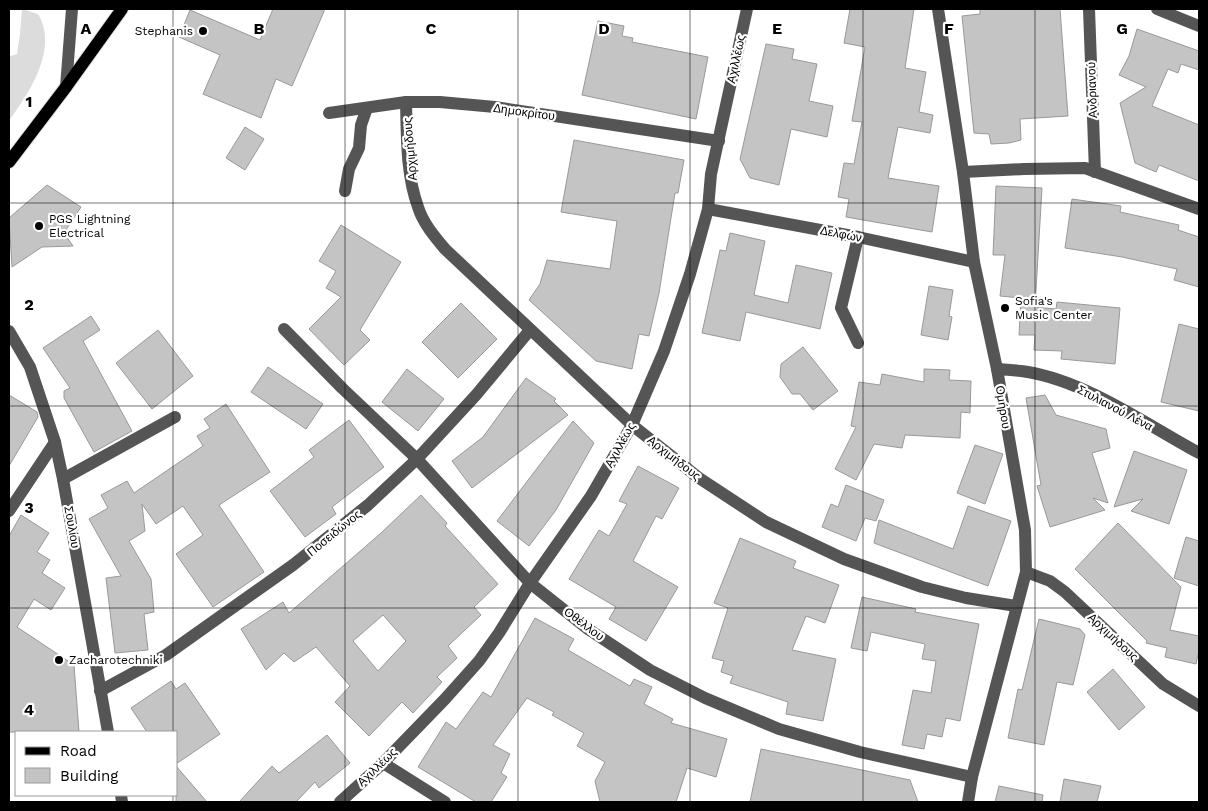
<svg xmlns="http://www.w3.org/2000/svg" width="1208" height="811" font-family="'Work Sans',sans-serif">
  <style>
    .green { fill: #dcdcdc }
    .building { fill: #c4c4c4; stroke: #999; fill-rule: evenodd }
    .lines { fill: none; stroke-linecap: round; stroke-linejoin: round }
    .major-casing { stroke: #dbdbdb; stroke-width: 14 }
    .minor { stroke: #555; stroke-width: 12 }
    .major { stroke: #000; stroke-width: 12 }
    .grid { fill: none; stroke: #000; stroke-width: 1; stroke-opacity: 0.55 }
    .poi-dot { fill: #000; stroke: #fff; stroke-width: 2 }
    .labels { text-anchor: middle; stroke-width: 4.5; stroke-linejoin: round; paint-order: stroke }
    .poi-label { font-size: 12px; fill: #000; stroke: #fff; text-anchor: start }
    .street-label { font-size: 12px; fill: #000; stroke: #fff }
    .grid-label { font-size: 16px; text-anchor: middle; font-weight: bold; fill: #000; stroke: #fff; stroke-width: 4.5; stroke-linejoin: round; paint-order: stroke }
  </style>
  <rect width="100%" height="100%" fill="#fff"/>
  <!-- green -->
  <path class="green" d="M22,9L38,14C59,49 29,93 9,121V55L11,56L17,54L20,34Z"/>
  <!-- building -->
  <g class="building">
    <polygon points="273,9 325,9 292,86 276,79 261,118 203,94 220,55 179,37 190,10 260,40"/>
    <polygon points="850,9 914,9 905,68 926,72 919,112 933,115 930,133 898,127 888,178 939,186 932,232 846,217 849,199 838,197 844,163 854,164 862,122 852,121 865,47 844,43"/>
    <polygon points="980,9 1060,9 1068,116 1020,119 1021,140 1009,143 991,144 989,134 974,133 962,16 980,14"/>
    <polygon points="598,21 624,26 622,36 633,38 632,42 708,57 696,119 582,95"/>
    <polygon points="1137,29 1199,51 1199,70 1181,64 1178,73 1168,69 1152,106 1199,125 1199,181 1159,165 1156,172 1135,163 1120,103 1146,87 1119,75 1129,56"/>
    <polygon points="766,44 794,49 792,59 817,64 809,101 833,106 827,137 791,129 779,185 750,178 740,159"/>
    <polygon points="245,127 264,139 245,170 226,158"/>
    <polygon points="574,140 684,160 678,193 675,193 659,293 649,336 639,334 632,369 596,361 529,300 540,284 547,260 610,269 617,221 561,212"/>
    <polygon points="47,185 81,207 64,233 73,246 42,247 12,267 9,218"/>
    <polygon points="996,186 1042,188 1035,307 1056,309 1057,302 1120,308 1115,364 1061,359 1062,351 1034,350 1035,335 1019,335 1021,298 1000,296 1005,255 993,255"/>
    <polygon points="1072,199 1121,206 1120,212 1179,225 1178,230 1199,237 1199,287 1174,280 1177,269 1122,257 1065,248"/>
    <polygon points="341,225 401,262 360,330 370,340 344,365 309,329 341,297 326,288 336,271 319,261"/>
    <polygon points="730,233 765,241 754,295 788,303 796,265 832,273 820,329 746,312 740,341 702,333 720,250 726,251"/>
    <polygon points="929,286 953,290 949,316 952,317 948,340 921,335"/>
    <polygon points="461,303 497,339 458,378 422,342"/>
    <polygon points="91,316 100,330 83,341 132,431 94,452 64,398 64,391 70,388 43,348"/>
    <polygon points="1179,324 1199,329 1199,411 1161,402"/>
    <polygon points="158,330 193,376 152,409 116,363"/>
    <polygon points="803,347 838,391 813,410 800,394 792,394 780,377 781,364"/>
    <polygon points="268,367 323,404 306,429 251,392"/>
    <polygon points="407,369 444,399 418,431 382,402"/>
    <polygon points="924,369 950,370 949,380 971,381 970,413 961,412 960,438 905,435 902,448 874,444 856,480 835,469 856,427 851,426 859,382 880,385 882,374 924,382"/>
    <polygon points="526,378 556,399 554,401 568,415 472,488 452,461 483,437"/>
    <polygon points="9,395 37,412 38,417 9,466"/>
    <polygon points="1045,395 1056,415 1106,429 1110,448 1092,453 1108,503 1093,498 1105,510 1050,527 1037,486 1041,485 1026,398"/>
    <polygon points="226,404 270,472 219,505 264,572 213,607 176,554 203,535 183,506 156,524 142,504 145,531 129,541 151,579 154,612 144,614 148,650 115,653 106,578 121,576 89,519 108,508 101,495 127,481 134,493 203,446 197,436 210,428 204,419"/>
    <polygon points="349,420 384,467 332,507 336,514 305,537 270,491 314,457 309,450"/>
    <polygon points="573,421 594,443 556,510 529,546 497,521"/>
    <polygon points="975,445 1003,454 985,504 957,493"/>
    <polygon points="1134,451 1187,470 1169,524 1131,511 1143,499 1114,507"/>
    <polygon points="638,466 679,488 662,519 656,516 633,561 678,587 646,641 609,619 616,607 569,579 599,530 609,536 627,504 619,501"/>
    <polygon points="846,485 884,500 876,521 865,518 856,541 822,527 831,504 838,507"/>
    <path d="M421,495L447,523L445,526L498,584L474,607L481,615L448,646L457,658L437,677L442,682L413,713L402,702L369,736L335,702L350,686L316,647L294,662L284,653L266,670L241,629L283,602L289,613L381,533ZM383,615L406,641L378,671L353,641Z"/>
    <polygon points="968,506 1011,521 988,586 874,543 879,520 953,549"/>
    <polygon points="21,515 49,533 37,552 50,560 42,573 65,588 51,610 34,599 17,627 74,665 79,732 9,732 9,536"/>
    <polygon points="1118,523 1181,587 1170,630 1199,636 1199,650 1196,664 1165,657 1167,648 1146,643 1147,641 1075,569"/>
    <polygon points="1186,537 1199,541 1199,586 1174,578"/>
    <polygon points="740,538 796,561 793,568 839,585 825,623 806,616 792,650 836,659 823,721 786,714 788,702 730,683 733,676 721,672 724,661 712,658 728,608 714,603"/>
    <polygon points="862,597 916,609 915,612 979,624 960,721 946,718 942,737 927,734 924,749 902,745 913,690 931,693 936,661 922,659 925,644 871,632 867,651 851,648"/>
    <polygon points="535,618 574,639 568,650 630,686 634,679 652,687 644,704 673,719 671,723 727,739 716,777 687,768 676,802 600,802 595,781 605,762 577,746 584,733 552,715 554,712 527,698 493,745 510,754 501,773 507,777 491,802 476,802 418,767 446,722 456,729 483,692 491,697"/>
    <polygon points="1039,619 1080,629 1085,635 1073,685 1057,682 1044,745 1008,738 1018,689 1022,690"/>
    <polygon points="1113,669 1145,707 1119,730 1087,692"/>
    <polygon points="171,681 176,689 185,683 220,734 176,764 176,732 147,732 131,708"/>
    <polygon points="327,735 350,763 319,788 315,782 296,802 239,802 272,766 279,773"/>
    <polygon points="761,749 910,780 918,802 750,802"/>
    <polygon points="176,766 207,802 176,802"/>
    <polygon points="1064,779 1101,786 1097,802 1060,802"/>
    <polygon points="999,786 1043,795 1042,802 995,802"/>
  </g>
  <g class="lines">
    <!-- major casing -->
    <g class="major-casing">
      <polyline id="major" points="9,162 66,87 122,9"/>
    </g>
    <!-- minor -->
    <g class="minor">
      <polyline points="938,9 963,172 974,262 997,369 1025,530 1026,572 972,777 968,802"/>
      <polyline points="1089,9 1095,172"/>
      <polyline points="1157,9 1199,26"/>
      <polyline points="66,87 72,9"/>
      <path d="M406,102C407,137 406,174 418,207C423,223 434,236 445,249L632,425L699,478L766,522L844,559L922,587L966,598L1016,606"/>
      <polyline points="329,113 406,102 440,102 495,107 719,141"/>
      <polyline points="963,172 1024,169 1085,168 1199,209"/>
      <polyline points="345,191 349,169 359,148 361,125 367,108"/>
      <polyline points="708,209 858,237 974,262"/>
      <polyline points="858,237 841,308 858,343"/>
      <polyline points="284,329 342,388 417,459 530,583 588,629 650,670 705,698 779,729 860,752 972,777"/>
      <polyline points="9,331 30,367 55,442 63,479 108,732"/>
      <path d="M997,369C1007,370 1018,370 1028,372C1087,382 1147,425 1199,453"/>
      <polyline points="63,479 175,417"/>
      <polyline points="9,511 55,442"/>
      <polyline points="1026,572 1050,581 1065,592 1163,684 1199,706"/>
      <polyline points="100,691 166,655 293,565 368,505 417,459 476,395 530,330"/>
      <polyline points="383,763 445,802"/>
      <polyline points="121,795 122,802"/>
      <polyline points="340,802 383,763 445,699 479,661 499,633 530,583 591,496 632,425 664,351 690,274 708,209 711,174 747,9"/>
    </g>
    <!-- major -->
    <use href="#major" class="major"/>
  </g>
  <!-- grid -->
  <path class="grid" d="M173,9V732M345,9V802M518,9V802M690,9V802M863,9V802M1035,9V802M9,203H1199M9,406H1199M9,608H1199M173,795V802"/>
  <!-- markers -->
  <g class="poi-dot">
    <circle cx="203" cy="31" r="5"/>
    <circle cx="39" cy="226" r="5"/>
    <circle cx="1005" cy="308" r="5"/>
    <circle cx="59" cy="660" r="5"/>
  </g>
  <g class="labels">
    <!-- poi labels -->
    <g class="poi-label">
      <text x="193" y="35" text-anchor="end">Stephanis</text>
      <text x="49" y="223">PGS Lightning<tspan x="49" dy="14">Electrical</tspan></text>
      <text x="1015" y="305">Sofia's<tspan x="1015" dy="14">Music Center</tspan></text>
      <text x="69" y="664">Zacharotechniki</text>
    </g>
    <!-- street labels -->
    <g class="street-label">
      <text transform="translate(736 59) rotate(-78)" y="4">Αχιλλέως</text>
      <text transform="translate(1092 90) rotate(-92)" y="4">Ανδριανού</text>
      <text transform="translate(524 112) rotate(8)" y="4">Δημοκρίτου</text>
      <text transform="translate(410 149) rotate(-95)" y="4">Αρχιμήδους</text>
      <text transform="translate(841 234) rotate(11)" y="4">Δελφών</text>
      <text transform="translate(1003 407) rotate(81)" y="4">Ομήρου</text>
      <text transform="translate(1115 408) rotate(28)" y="4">Στυλιανού Λένα</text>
      <text transform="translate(620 445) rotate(-61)" y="4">Αχιλλέως</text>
      <text transform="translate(674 458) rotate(38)" y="4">Αρχιμήδους</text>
      <text transform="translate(72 527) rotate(80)" y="4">Σουλίου</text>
      <text transform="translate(334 533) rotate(-39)" y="4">Ποσειδώνος</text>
      <text transform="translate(584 624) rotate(37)" y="4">Οθέλλου</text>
      <text transform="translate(1113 637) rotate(43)" y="4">Αρχιμήδους</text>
      <text transform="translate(377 767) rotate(-44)" y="4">Αχιλλέως</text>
    </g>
  </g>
  <g class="grid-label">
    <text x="86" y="34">A</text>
    <text x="259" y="34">B</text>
    <text x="431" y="34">C</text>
    <text x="604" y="34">D</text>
    <text x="777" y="34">E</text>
    <text x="949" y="34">F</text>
    <text x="1122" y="34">G</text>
    <text x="29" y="107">1</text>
    <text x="29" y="310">2</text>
    <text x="29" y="513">3</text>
    <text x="29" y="715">4</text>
  </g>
  <!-- border -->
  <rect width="1208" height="811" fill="none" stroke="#000000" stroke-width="20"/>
  <!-- legend -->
  <rect x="15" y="731" width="162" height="65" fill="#ffffff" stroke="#999999"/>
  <rect x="25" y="747" width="25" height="8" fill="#000000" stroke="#999999"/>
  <text x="60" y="756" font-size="15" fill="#000000">Road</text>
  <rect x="25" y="768" width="25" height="15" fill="#c4c4c4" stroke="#999999"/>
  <text x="60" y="781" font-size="15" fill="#000000">Building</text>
</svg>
